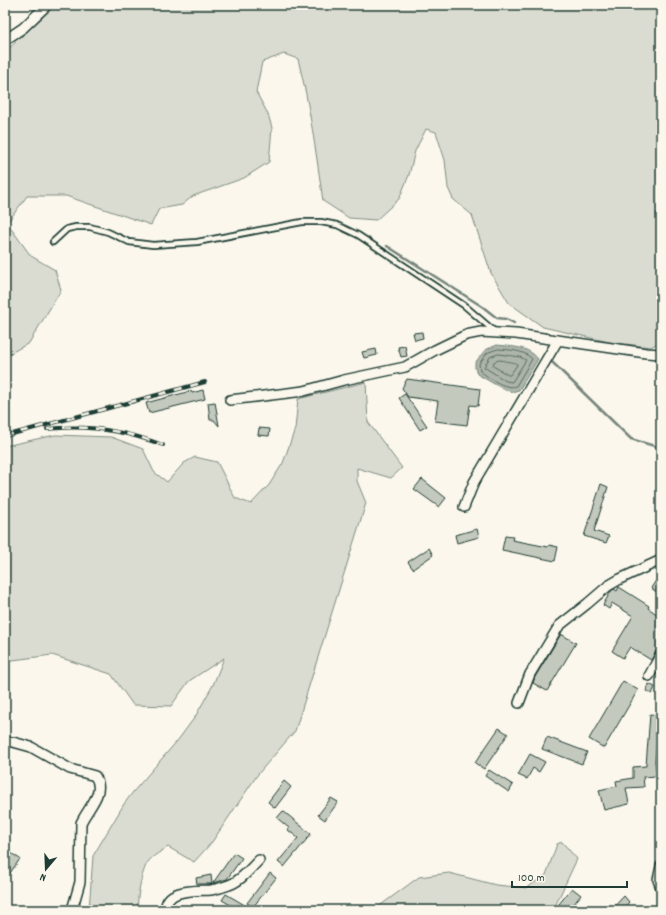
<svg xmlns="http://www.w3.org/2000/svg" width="666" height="915" viewBox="0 0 666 915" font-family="Dekko,sans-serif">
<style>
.green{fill:#dbdcd1;stroke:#7d8c82}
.water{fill:#adb4aa;stroke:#74847b}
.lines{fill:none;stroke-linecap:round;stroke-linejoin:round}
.shore{stroke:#586d63;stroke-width:1}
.stream{stroke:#74847b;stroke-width:2.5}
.building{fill:#c4c9be;stroke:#1f3d34}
.service-casing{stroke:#1f3d34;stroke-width:8}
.minor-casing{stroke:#1f3d34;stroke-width:12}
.service{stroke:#fbf7ec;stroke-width:4.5}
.minor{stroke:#fbf7ec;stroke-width:9}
.rail-casing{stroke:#1f3d34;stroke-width:4}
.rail{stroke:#fbf7ec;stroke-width:2.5;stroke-dasharray:8;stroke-linecap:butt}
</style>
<rect width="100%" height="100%" fill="#fbf7ec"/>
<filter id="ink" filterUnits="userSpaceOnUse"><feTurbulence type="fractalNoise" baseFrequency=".025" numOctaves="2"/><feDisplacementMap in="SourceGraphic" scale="8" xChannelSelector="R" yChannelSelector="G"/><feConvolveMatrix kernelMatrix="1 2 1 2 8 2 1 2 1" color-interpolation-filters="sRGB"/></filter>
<g filter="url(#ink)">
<path class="green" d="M 56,5 L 657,5 L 661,13 L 661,212 L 656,213 L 661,226 L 661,341 L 651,347 L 609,342 L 543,327 L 509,303 L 491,273 L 472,215 L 453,199 L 448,188 L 445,160 L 436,132 L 426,129 L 415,151 L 409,175 L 399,199 L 376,220 L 349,218 L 323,201 C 316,153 310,106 298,59 L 284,54 L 262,62 L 256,92 L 268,114 L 272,128 L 269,162 L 244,178 L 193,196 L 182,205 L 159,209 L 151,225 L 66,196 L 27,196 L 7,223 L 31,256 L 55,270 L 61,290 L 29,343 L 5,356 L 5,52 Z
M 366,382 L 368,422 L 402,468 L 391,478 L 357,468 L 357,481 L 366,503 L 295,731 L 258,774 L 212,842 L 194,862 L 168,847 C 162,851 152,856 148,862 C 142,869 136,901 138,910 L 89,910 L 93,856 L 124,804 L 133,792 L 178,740 L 195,717 L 213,685 L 224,658 L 189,681 L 171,706 L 133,705 L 111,674 L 52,655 L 5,661 L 5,446 L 55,435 L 111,437 L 143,449 L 154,472 L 167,482 L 184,463 L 195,457 L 217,462 L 235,498 L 251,504 L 269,485 L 283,463 L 295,429 L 298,399 Z
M 562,842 L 577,859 L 556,904 L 556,910 L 374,910 L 419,877 L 449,873 L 496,885 L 526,888 L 546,875 L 557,844 Z"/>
<path class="water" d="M 497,345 C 513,347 528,346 538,359 L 519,390 L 512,392 L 503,389 L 477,374 L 475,368 L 475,363 L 485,350 Z"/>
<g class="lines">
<path class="shore" d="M 498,349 C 510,350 524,350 532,359 L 516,386 C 505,390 488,377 480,371 L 479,364 L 487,353 Z
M 499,354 L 520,357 L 526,360 L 512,382 L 506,381 L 484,367 L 490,357 Z
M 500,360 L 516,363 L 517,365 L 510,375 L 508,375 L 493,366 L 494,362 Z"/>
<path class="stream" d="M 387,246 L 483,307 L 497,318 L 506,319 L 514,323
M 552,362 L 631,439 L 661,448"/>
</g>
<path class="building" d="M 422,332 L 423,338 L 415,340 L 413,333 Z
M 405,346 L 407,356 L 401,357 L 398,347 Z
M 376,349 L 377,355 L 364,358 L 362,352 Z
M 407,379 L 480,389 L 478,406 L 470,405 L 467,425 L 435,421 L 438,401 L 408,397 L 402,388 Z
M 203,390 L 205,399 L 149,413 L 146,403 L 191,391 L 192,393 Z
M 405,394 L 427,426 L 420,430 L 399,398 Z
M 215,402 L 219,426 L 214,420 L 210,420 L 208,403 Z
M 259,428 L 270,429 L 269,436 L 258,435 Z
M 422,479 L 446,498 L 439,507 L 414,489 Z
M 601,484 L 608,487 L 594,531 L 609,536 L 606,543 L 584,536 Z
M 477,529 L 479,537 L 457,543 L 455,535 Z
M 505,536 L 513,537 L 512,540 L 548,547 L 549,545 L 558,547 L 555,561 L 502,550 Z
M 429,548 L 433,555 L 413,569 L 408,562 Z
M 661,573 L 661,595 L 651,588 Z
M 619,587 L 649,606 L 648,608 L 661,617 L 661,648 L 656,651 L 651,660 L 630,647 L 623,658 L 612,651 L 633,616 L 612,603 L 609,609 L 603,605 L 611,591 L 614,589 L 617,591 Z
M 561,634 L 576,643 L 547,691 L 533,683 L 535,677 Z
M 623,681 L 638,690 L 604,748 L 589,739 Z
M 649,684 L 655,687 L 652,694 L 646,691 Z
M 650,714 L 659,715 L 655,761 L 657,776 L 643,777 L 644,787 L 626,788 L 629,804 L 604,810 L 599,790 L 617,786 L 616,781 L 633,778 L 633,767 L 646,766 Z
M 499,728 L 508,734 L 484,769 L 475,763 Z
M 547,737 L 587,752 L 582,764 L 542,749 Z
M 530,754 L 545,762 L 539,772 L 533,768 L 527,779 L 518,775 Z
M 489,770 L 513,785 L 509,792 L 485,776 Z
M 284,781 L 291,787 L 275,808 L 268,802 Z
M 331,798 L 338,802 L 325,820 L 318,815 Z
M 283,811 L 311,834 L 284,867 L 278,862 L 298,838 L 288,830 L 289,828 L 277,818 Z
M 5,849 L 20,859 L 5,880 Z
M 234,853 L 242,858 L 227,879 L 213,883 Z
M 270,873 L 276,878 L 253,907 L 247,903 Z
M 211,875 L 212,884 L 197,884 L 196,878 Z
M 572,888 L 581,895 L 569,910 L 566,910 L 559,904 Z
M 226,894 L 243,904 L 239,910 L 222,900 Z
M 624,896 L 629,902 L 622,910 L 611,910 Z"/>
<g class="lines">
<defs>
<path id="service" d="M 53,242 L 67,229 L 76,227 L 90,227 L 108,232 L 129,242 L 153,245 L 197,242 L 302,222 L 321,222 L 337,225 L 358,235 L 465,306 L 494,331"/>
<path id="minor" d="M 5,40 L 23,28 L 47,5
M 230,400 L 304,391 L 344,380 L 405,367 L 435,350 L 466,335 L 481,332 L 516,334 L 646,353 L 661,354
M 464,507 L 474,482 L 558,340
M 649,676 L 661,654
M 519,703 L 530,674 L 559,626 L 587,604 L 608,586 L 620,579 L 661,560
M 5,742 L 13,742 L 31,747 L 70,769 L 95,776 C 106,793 88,807 81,823 L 80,882 L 72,910
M 661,866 L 658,880 L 661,888
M 166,910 C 164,888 197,891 211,890 C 217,889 224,887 229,885 C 241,881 251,868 259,860"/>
</defs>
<use href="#service" class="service-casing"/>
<use href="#minor" class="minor-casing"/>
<use href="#service" class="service"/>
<use href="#minor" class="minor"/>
<defs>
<path id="rail" d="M 47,429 C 87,424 126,431 163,445
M 5,436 L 205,382"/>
</defs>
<use href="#rail" class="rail-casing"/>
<use href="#rail" class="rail"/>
</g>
</g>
<rect width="666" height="915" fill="none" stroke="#fbf7ec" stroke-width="20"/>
<rect x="10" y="10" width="646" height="895" fill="none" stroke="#1f3d34" stroke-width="1.5" filter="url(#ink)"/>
<g transform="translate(46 869) rotate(199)" stroke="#fbf7ec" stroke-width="3" paint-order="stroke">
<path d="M0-3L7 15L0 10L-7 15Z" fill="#1f3d34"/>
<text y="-6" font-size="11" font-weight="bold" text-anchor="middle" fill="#1f3d34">N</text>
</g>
<path d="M512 881v6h115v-6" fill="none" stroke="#1f3d34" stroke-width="2"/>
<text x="518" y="881" font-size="12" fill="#1f3d34" stroke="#fbf7ec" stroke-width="3" paint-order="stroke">100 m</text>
</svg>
